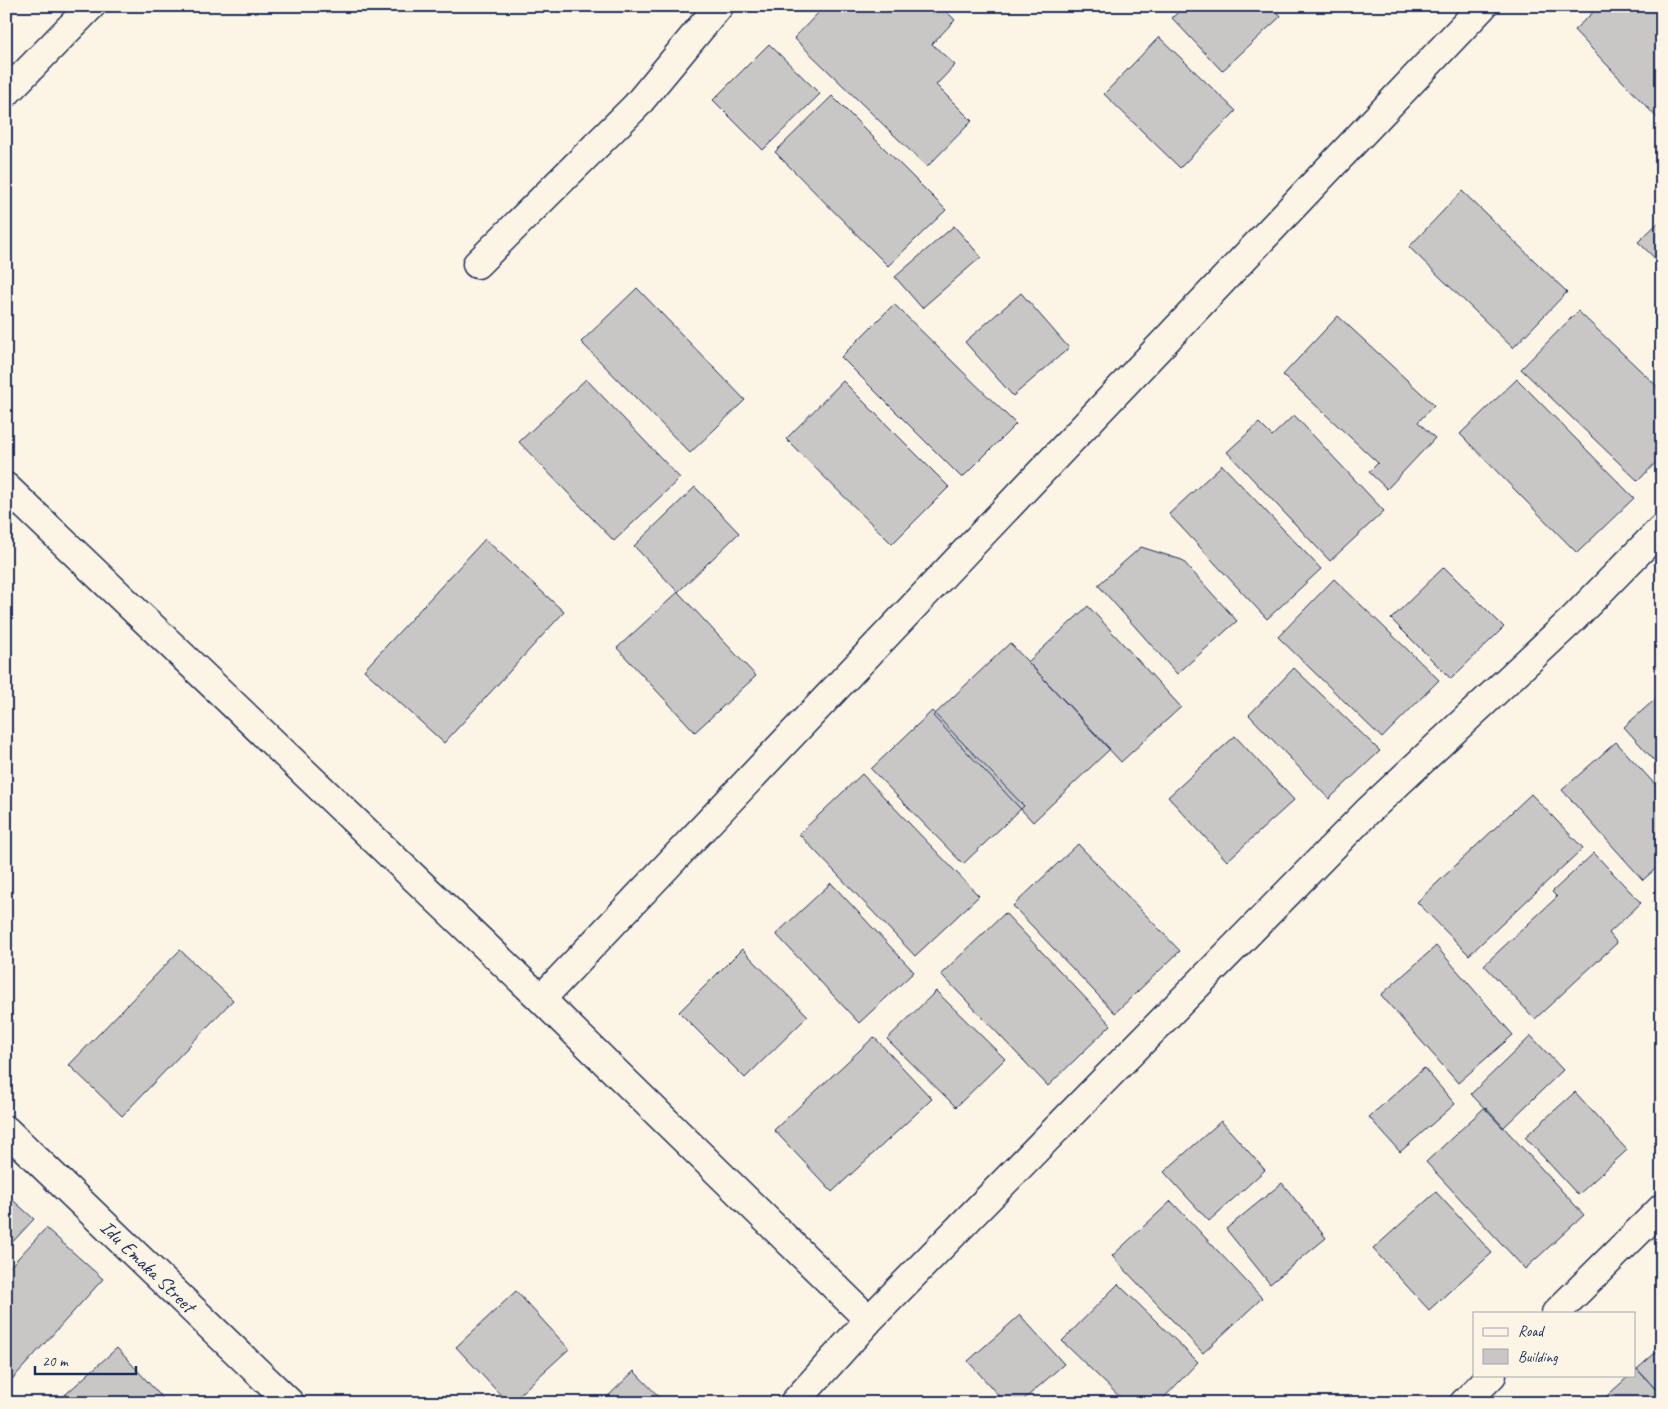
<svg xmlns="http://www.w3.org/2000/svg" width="1668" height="1409" viewBox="0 0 1668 1409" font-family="Caveat,sans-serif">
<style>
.building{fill:#c8c7c6;stroke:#1b2f5e}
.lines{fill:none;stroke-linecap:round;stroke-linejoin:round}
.minor-casing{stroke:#1b2f5e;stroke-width:31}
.minor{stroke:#fcf5e5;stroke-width:28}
.labels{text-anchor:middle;stroke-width:4.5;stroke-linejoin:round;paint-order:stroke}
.street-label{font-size:20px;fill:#1b2f5e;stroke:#fcf5e5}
</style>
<rect width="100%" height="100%" fill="#fcf5e5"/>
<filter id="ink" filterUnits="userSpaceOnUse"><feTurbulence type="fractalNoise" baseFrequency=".02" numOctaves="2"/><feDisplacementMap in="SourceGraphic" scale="10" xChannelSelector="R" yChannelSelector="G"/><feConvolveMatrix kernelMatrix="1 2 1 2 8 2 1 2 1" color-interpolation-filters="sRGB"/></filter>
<g filter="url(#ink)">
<path class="building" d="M 825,6 L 941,6 L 955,20 L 932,44 L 955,65 L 936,85 L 972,121 L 927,167 L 794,38 Z
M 1184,6 L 1272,6 L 1281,16 L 1222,71 L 1172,18 Z
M 1600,6 L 1659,6 L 1662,9 L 1662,123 L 1574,30 Z
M 1159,37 L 1236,111 L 1180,168 L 1104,94 Z
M 769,44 L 820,94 L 763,150 L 713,100 Z
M 832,96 L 946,210 L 888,266 L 775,152 Z
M 1462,191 L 1567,292 L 1513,348 L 1409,247 Z
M 1662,219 L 1662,265 L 1638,242 Z
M 954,226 L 981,257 L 922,308 L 895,277 Z
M 637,288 L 745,400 L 690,453 L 581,342 Z
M 1021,293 L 1069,348 L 1013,396 L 965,342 Z
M 894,304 L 1016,424 L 962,478 L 841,357 Z
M 1578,311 L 1662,391 L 1662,456 L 1638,481 L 1521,369 Z
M 1338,316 L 1434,405 L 1418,422 L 1435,438 L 1387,489 L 1369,472 L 1378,463 L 1283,375 Z
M 586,379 L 680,478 L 614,541 L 519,442 Z
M 1517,379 L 1634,498 L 1577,553 L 1460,434 Z
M 843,381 L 949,487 L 892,544 L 786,439 Z
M 1294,415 L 1384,511 L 1330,561 L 1227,452 L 1259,423 L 1272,436 Z
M 1222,465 L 1321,569 L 1267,619 L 1169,514 Z
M 695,487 L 739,533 L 678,592 L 634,546 Z
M 485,539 L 564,612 L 444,743 L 364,670 Z
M 1141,547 L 1182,560 L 1237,621 L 1177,674 L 1098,585 Z
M 1444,567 L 1504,627 L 1451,679 L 1391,619 Z
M 1334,579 L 1439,680 L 1382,738 L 1278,637 Z
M 678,592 L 756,676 L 695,732 L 617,648 Z
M 1088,606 L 1181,707 L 1121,762 L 1028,662 Z
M 1010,643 L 1110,749 L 1033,822 L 933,716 Z
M 1294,668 L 1380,751 L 1329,799 L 1249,715 Z
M 1662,693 L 1662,769 L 1624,727 Z
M 932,711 L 1024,806 L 963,864 L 871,769 Z
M 1235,736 L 1294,800 L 1227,861 L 1168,797 Z
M 1616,742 L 1662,792 L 1662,863 L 1643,880 L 1562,790 Z
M 862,774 L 979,896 L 915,956 L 799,834 Z
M 1531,794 L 1583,848 L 1469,955 L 1417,902 Z
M 1078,844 L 1180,951 L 1115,1013 L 1013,906 Z
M 1594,853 L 1641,903 L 1609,933 L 1617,943 L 1535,1019 L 1484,965 L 1557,897 L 1552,892 Z
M 831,883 L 914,972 L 859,1023 L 776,934 Z
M 1005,913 L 1111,1025 L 1048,1086 L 941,974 Z
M 1436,946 L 1513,1035 L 1458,1083 L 1381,995 Z
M 742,949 L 808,1016 L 745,1078 L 679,1012 Z
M 180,950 L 233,1000 L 122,1116 L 69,1065 Z
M 936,991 L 1005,1059 L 956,1107 L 887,1039 Z
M 1531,1036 L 1563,1070 L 1503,1128 L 1471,1094 Z
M 874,1037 L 932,1099 L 832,1192 L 774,1130 Z
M 1424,1068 L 1455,1104 L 1400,1152 L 1369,1117 Z
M 1575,1092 L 1627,1150 L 1578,1195 L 1525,1137 Z
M 1485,1107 L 1584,1215 L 1525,1269 L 1426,1162 Z
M 1221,1121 L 1265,1170 L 1209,1221 L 1164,1172 Z
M 1282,1183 L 1326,1238 L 1270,1284 L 1226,1229 Z
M 1436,1192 L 1492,1253 L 1429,1310 L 1373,1249 Z
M 6,1194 L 34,1219 L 6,1249 Z
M 1171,1201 L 1262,1298 L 1203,1353 L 1112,1256 Z
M 46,1228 L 103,1279 L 6,1386 L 6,1271 Z
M 1118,1284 L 1198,1362 L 1159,1403 L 1126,1403 L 1062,1341 Z
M 516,1291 L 569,1349 L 510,1403 L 508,1403 L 456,1347 Z
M 1020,1315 L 1064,1364 L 1020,1403 L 1005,1403 L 968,1361 Z
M 1662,1347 L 1662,1396 L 1637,1369 Z
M 117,1348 L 167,1403 L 56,1403 Z
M 1637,1369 L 1662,1396 L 1662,1403 L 1599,1403 L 1630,1375 L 1634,1375 L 1634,1371 Z
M 634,1371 L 665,1403 L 601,1403 Z"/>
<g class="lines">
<defs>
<path id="minor" d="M 6,93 L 91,6
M 477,264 L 636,106 L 719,6
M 6,487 L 541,999 L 869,1320
M 541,999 L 1483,6
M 6,1130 L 290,1403
M 1556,1313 L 1662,1208
M 794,1403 L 869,1320 L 1367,812 L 1572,620 L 1662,528
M 1464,1403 L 1492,1375"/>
</defs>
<use href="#minor" class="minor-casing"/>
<use href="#minor" class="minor"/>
</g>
</g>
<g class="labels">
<g class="street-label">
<text transform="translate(148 1266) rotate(44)" y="7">Idu Emaka Street</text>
</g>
</g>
<rect width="1668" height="1409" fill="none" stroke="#fcf5e5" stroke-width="25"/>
<rect x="12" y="12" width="1643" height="1384" fill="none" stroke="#1b2f5e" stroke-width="2" filter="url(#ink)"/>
<rect x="1473" y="1312" width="162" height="65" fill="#fcf5e5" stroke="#a2a6af"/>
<rect x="1483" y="1328" width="25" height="8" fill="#fcf5e5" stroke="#a2a6af"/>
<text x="1518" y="1336" font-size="15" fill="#1b2f5e">Road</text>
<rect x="1483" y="1349" width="25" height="15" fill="#c8c7c6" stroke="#a2a6af"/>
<text x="1518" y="1362" font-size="15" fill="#1b2f5e">Building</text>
<path d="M35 1366v8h101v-8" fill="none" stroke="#1b2f5e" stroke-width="2.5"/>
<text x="42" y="1366" font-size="15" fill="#1b2f5e" stroke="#fcf5e5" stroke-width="4" paint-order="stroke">20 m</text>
</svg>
